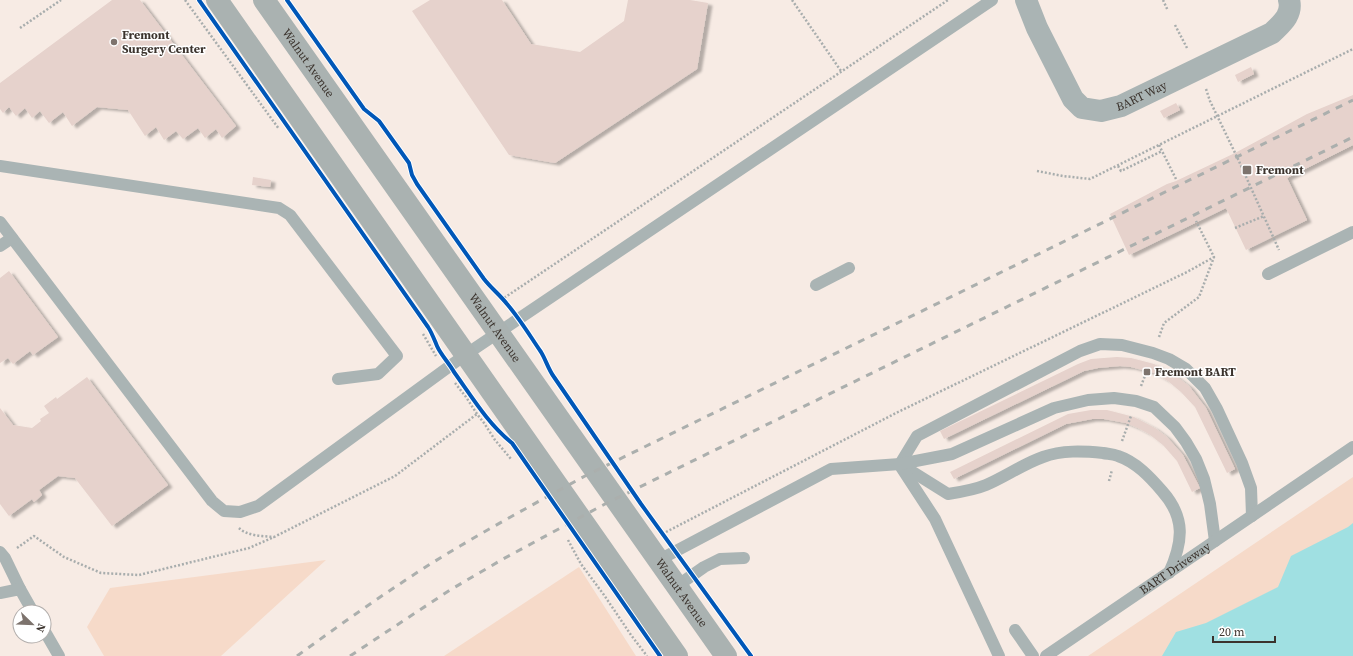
<svg xmlns="http://www.w3.org/2000/svg" width="1353" height="656" viewBox="0 0 1353 656" font-family="'Source Serif 4',serif">
<style>
.green{fill:#f6dac9}
.water{fill:#a0e0e2}
.building{fill:#e6d2cc;filter:url(#shadow)}
.lines{fill:none;stroke-linecap:round;stroke-linejoin:round}
.path{stroke:#a8adad;stroke-width:2.5;stroke-dasharray:2 2;stroke-linecap:butt}
.lane{stroke:#aab4b4;stroke-width:12}
.street{stroke:#aab4b4;stroke-width:22}
.secondary{stroke:#aab2b1;stroke-width:22}
.rail{stroke:#abafad;stroke-width:3;stroke-dasharray:7 7;stroke-linecap:butt}
.cycleway-casing{stroke:#fff;stroke-width:6}
.cycleway{stroke:#0057b8;stroke-width:4}
.poi-dot{fill:#7d736d;stroke:#fff;stroke-width:1.5}
.labels{text-anchor:middle;stroke-width:3;stroke-linejoin:round;paint-order:stroke}
.poi-label{font-size:12px;font-weight:bold;fill:#3b332d;stroke:#fff;text-anchor:start}
.street-label{font-size:12px;fill:#3b332d;stroke:#fff}
</style>
<defs>
<filter id="shadow"><feDropShadow dx="4.5" dy="2.5" stdDeviation="1" flood-color="#0004"/></filter>
</defs>
<rect width="100%" height="100%" fill="#f7ebe4"/>
<path class="green" d="M 1353,477 L 1353,656 L 1088,656 Z
M 326,560 L 221,656 L 104,656 L 87,627 L 110,588 Z
M 579,567 L 636,656 L 444,656 Z"/>
<path class="water" d="M 1353,523 L 1353,656 L 1162,656 L 1176,632 L 1206,623 L 1278,587 L 1291,556 L 1348,527 Z"/>
<path class="building" d="M 112,0 L 140,0 L 236,126 L 222,138 L 216,129 L 205,138 L 198,128 L 183,139 L 176,131 L 164,140 L 156,127 L 145,136 L 128,110 L 97,107 L 72,126 L 63,112 L 49,123 L 40,111 L 32,118 L 25,108 L 16,116 L 9,107 L 3,113 L 0,109 L 0,83 Z
M 430,0 L 502,0 L 531,44 L 580,52 L 624,21 L 628,0 L 690,0 L 708,3 L 697,69 L 555,163 L 509,155 L 412,11 Z
M 1251,67 L 1254,74 L 1238,82 L 1235,75 Z
M 1353,95 L 1353,145 L 1287,178 L 1307,220 L 1246,250 L 1226,208 L 1129,255 L 1110,214 L 1167,184 L 1176,181 L 1235,153 L 1307,114 Z
M 1176,103 L 1180,110 L 1164,118 L 1160,111 Z
M 253,177 L 271,180 L 270,187 L 252,185 Z
M 9,271 L 58,337 L 33,355 L 30,351 L 13,364 L 8,358 L 0,363 L 0,278 Z
M 1117,357 L 1131,358 L 1154,364 L 1172,373 L 1189,386 L 1206,408 L 1235,469 L 1227,473 L 1195,407 L 1181,392 L 1168,381 L 1154,373 L 1131,367 L 1120,366 L 1098,368 L 1084,371 L 944,439 L 940,431 L 1078,364 L 1091,359 Z
M 87,377 L 168,485 L 112,526 L 75,478 L 58,476 L 39,490 L 42,495 L 34,502 L 32,499 L 9,516 L 0,504 L 0,408 L 13,425 L 32,428 L 41,421 L 40,419 L 49,413 L 44,406 L 56,397 L 57,399 Z
M 1091,410 L 1107,410 L 1134,417 L 1155,428 L 1167,437 L 1183,455 L 1200,488 L 1192,492 L 1177,461 L 1163,445 L 1149,434 L 1138,428 L 1126,423 L 1104,419 L 1092,419 L 1066,424 L 954,479 L 950,472 L 1068,414 Z"/>
<g class="lines">
<path class="path" d="M 185,0 L 279,129
M 792,0 L 841,71
M 1163,0 L 1168,11
M 1175,25 L 1187,48
M 20,28 L 61,0
M 1206,89 L 1210,101 L 1238,159 L 1279,250
M 1159,145 L 1176,179
M 1118,166 L 1121,171 L 1162,151
M 1037,171 L 1063,176 L 1090,179 L 1353,49
M 1235,228 L 1264,216
M 501,300 L 948,0
M 423,334 L 436,356
M 1159,337 L 1164,323 L 1199,297 L 1214,257 L 1196,221
M 455,383 L 466,397 L 477,414 L 484,423 L 495,440 L 511,459
M 1141,386 L 1148,368
M 1122,441 L 1131,416
M 1109,481 L 1112,470
M 239,528 C 247,536 262,536 274,537
M 666,532 L 898,412 L 1187,272 L 1214,257
M 568,540 L 581,564 L 604,595 L 631,635 L 647,656
M 17,548 L 34,536 L 64,557 L 101,573 L 139,575 L 249,548 L 274,537 L 395,476 L 477,414"/>
<g class="lane">
<path d="M 0,166 L 279,208 L 290,215 L 397,356 L 378,374 L 338,379"/>
<path d="M 0,222 L 212,501 L 224,511 L 240,512 L 258,506 L 465,355 L 992,0"/>
<path d="M 0,246 L 12,238"/>
<path d="M 1268,274 L 1353,232"/>
<path d="M 816,285 L 849,268"/>
<path d="M 900,464 L 917,436 L 1080,351 L 1100,344 L 1122,345 L 1153,353 L 1169,359 L 1186,369 L 1205,388 L 1217,409 L 1242,463 L 1251,488 L 1252,516"/>
<path d="M 900,464 L 948,494 C 961,492 974,490 986,485 C 1005,477 1023,464 1043,457 C 1062,450 1083,451 1103,453 C 1108,454 1113,454 1118,456 C 1136,462 1150,477 1162,491 C 1186,518 1183,542 1169,573"/>
<path d="M 901,467 L 935,519 L 999,656"/>
<path d="M 0,552 L 5,558 L 20,589"/>
<path d="M 659,560 L 831,469 L 900,464 L 952,454 L 1054,408 L 1088,400 L 1114,398 L 1136,401 L 1154,407 L 1175,427 L 1186,442 L 1196,459 L 1204,479 L 1210,504 L 1215,541"/>
<path d="M 677,586 L 704,567 L 720,559 L 744,558"/>
<path d="M 0,593 L 20,589 L 33,612"/>
<path d="M 44,630 L 59,656"/>
<path d="M 1015,630 L 1033,656"/>
<path id="s1" d="M 1046,656 L 1353,447"/>
</g>
<path class="street" id="s2" d="M 1026,0 L 1037,28 L 1073,99 L 1082,108 L 1101,111 L 1121,106 L 1272,33 C 1281,24 1293,15 1289,0"/>
<g class="secondary">
<path d="M 217,0 L 677,656"/>
<path id="s3" d="M 264,0 L 726,656"/>
</g>
<path class="rail" d="M 297,656 C 341,624 386,592 432,563 C 482,532 534,504 585,476 L 1353,100
M 350,656 L 450,590 L 503,559 L 605,504 L 1353,137"/>
<defs>
<path id="cycleway" d="M 199,0 L 428,327 C 432,333 434,339 437,346 C 441,355 449,363 454,372 C 472,397 488,424 512,443 L 660,656
M 287,0 L 364,109 L 379,121 L 409,163 L 412,175 L 417,184 L 484,279 C 491,288 500,295 507,304 C 520,319 530,336 541,352 C 546,360 548,369 554,377 L 641,504 L 751,656"/>
</defs>
<use href="#cycleway" class="cycleway-casing"/>
<use href="#cycleway" class="cycleway"/>
</g>
<g class="poi-dot">
<circle cx="114" cy="42" r="4"/>
<rect x="1242" y="165" width="10" height="10" rx="2"/>
<rect x="1143" y="368" width="8" height="8" rx="2"/>
</g>
<g class="labels">
<g class="poi-label">
<text x="122" y="39">Fremont<tspan x="122" dy="14">Surgery Center</tspan></text>
<text x="1256" y="174">Fremont</text>
<text x="1155" y="376">Fremont BART</text>
</g>
<g class="street-label">
<text dy="4" stroke="none"><textPath href="#s3" startOffset="77">Walnut Avenue</textPath></text>
<text dy="4" stroke="none"><textPath href="#s2" startOffset="185">BART Way</textPath></text>
<text dy="4" stroke="none"><textPath href="#s3" startOffset="401">Walnut Avenue</textPath></text>
<text dy="4" stroke="none"><textPath href="#s1" startOffset="156">BART Driveway</textPath></text>
<text dy="4" stroke="none"><textPath href="#s3" startOffset="725">Walnut Avenue</textPath></text>
</g>
</g>
<g transform="translate(32 624) rotate(113)"><circle r="19" fill="#ffffff" stroke="#b1adab"/>
<path d="M0-3L7 15L0 10L-7 15Z" fill="#7d736d"/>
<text y="-6" font-size="11" font-weight="bold" text-anchor="middle" fill="#3b332d">N</text>
</g>
<path d="M1213 636v6h62v-6" fill="none" stroke="#3b332d" stroke-width="2"/>
<text x="1219" y="636" font-size="12" fill="#3b332d" stroke="#ffffff" stroke-width="3" paint-order="stroke">20 m</text>
</svg>
